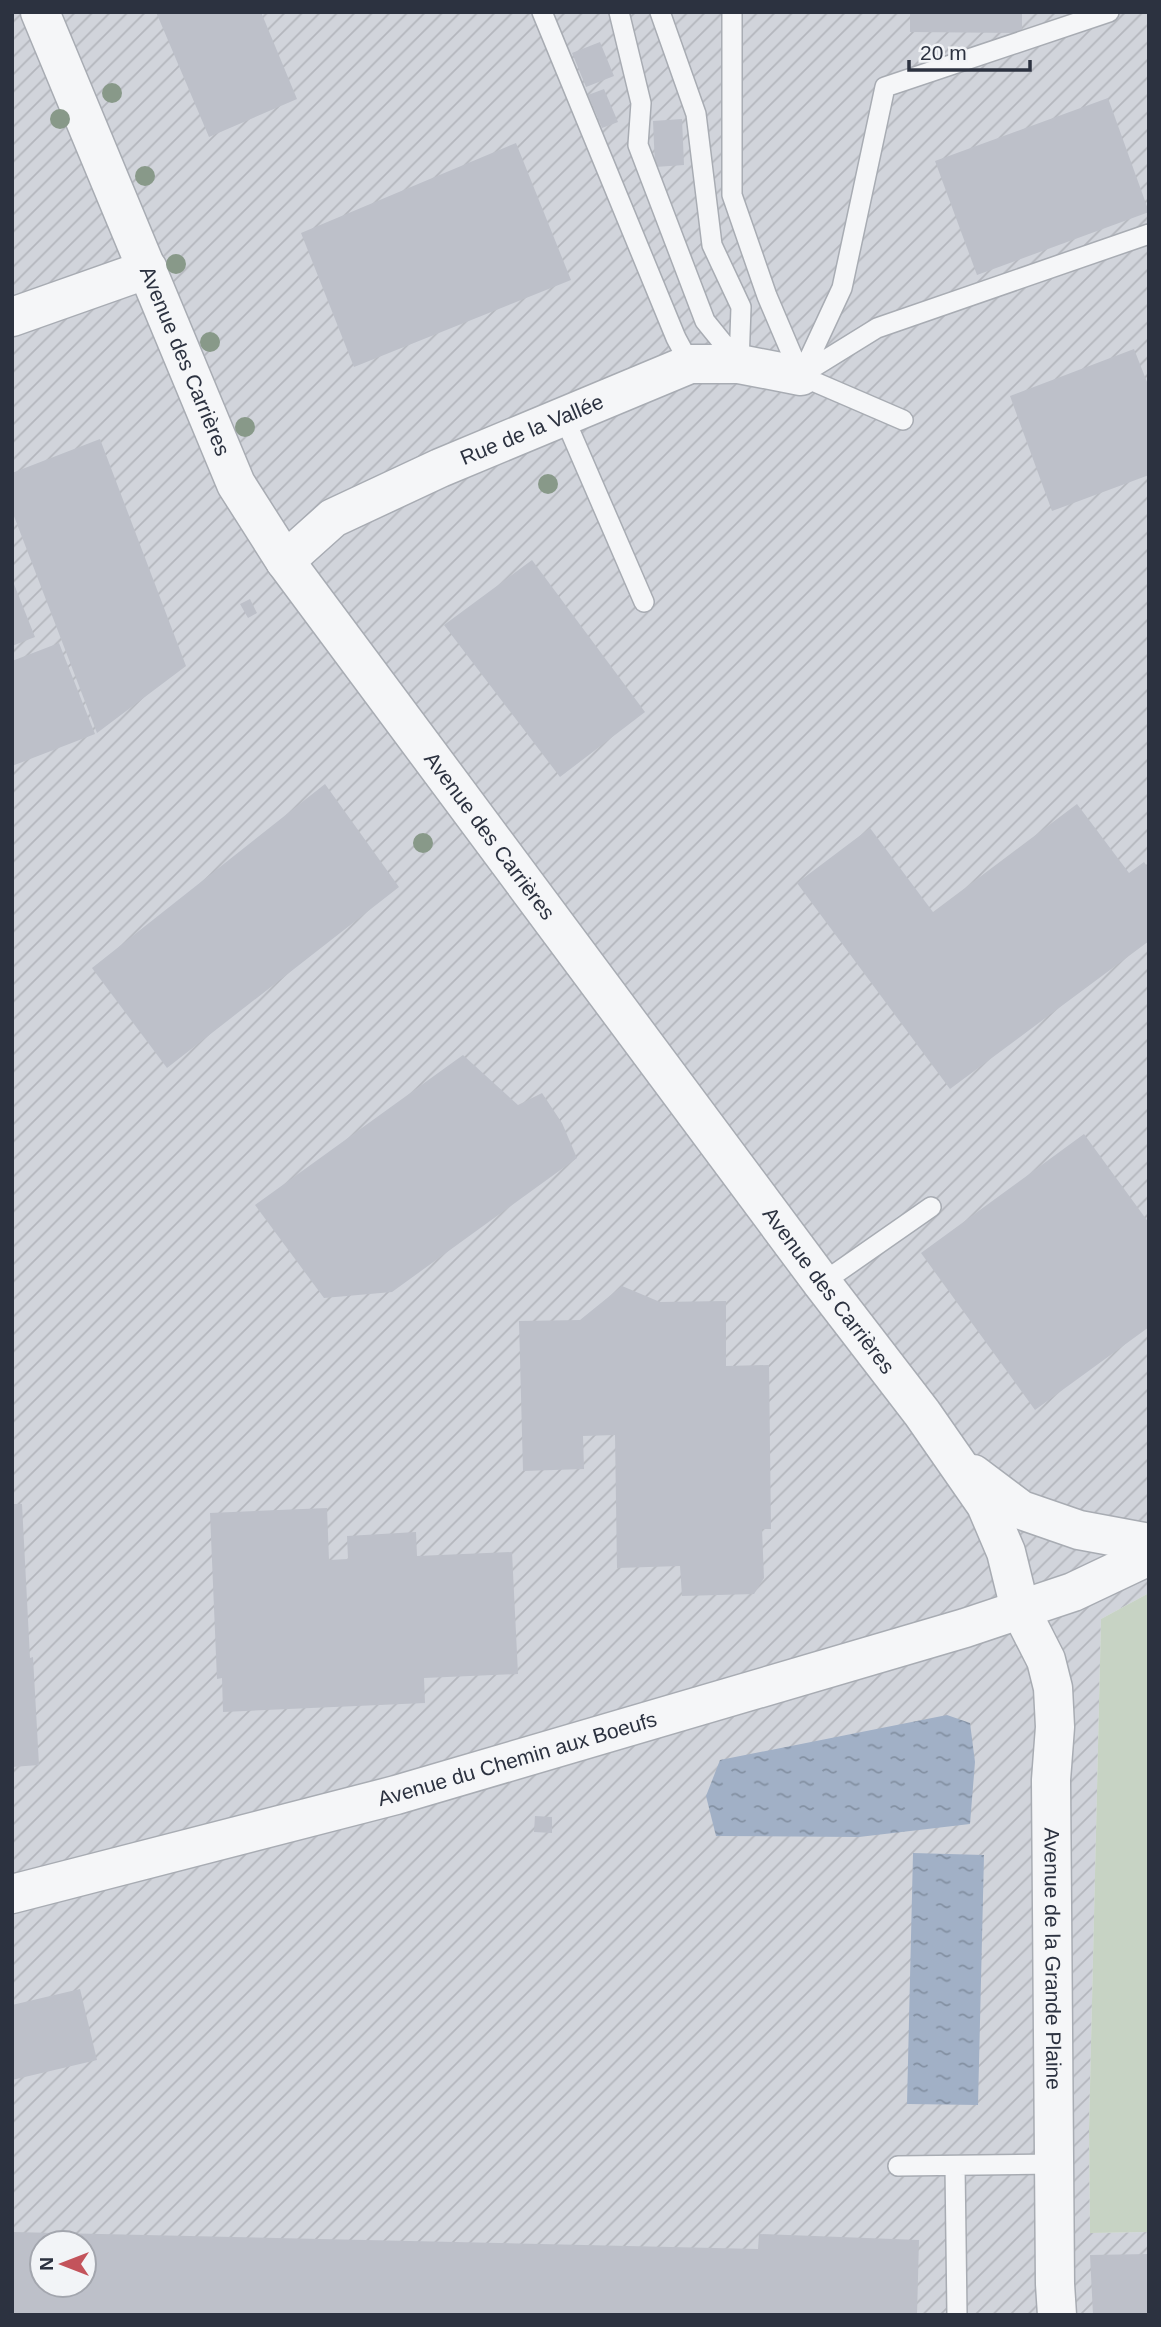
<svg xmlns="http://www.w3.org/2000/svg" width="1161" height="2327" viewBox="0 0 1161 2327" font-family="Helvetica,sans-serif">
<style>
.industrial{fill:url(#industrial-furrows);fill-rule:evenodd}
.grass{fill:#c7d3c4}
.water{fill:url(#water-ripples)}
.building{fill:#bdc0c9;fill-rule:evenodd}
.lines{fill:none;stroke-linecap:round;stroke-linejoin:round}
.lane-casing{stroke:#a8acb3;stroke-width:22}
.street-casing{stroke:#a8acb3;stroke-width:41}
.lane{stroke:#f5f6f8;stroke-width:19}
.street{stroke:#f5f6f8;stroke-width:38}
.tree{fill:#889989}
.labels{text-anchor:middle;stroke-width:5;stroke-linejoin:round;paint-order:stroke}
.street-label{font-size:21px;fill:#2c3240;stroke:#f2f4f7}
</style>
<defs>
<pattern id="industrial-furrows" width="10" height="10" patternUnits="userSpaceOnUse" patternTransform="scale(1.75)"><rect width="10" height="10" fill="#d1d4db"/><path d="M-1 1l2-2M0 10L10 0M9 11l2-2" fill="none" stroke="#b4b6bd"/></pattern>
<pattern id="water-ripples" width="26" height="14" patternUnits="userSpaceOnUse" patternTransform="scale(1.75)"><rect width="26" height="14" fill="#a1b0c6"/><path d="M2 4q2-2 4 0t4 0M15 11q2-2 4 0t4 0" fill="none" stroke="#8390a2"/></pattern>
</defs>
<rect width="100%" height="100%" fill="#e2e5e9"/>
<path class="industrial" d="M 12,12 L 1149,12 L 1149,1593 L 1101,1619 L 1089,2129 L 1090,2233 L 1149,2232 L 1149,2315 L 12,2315 ZM 42,2243 L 84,2243 L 84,2285 L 42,2285 Z"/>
<path class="grass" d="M 1149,1593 L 1149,2232 L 1090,2233 L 1089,2129 L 1101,1619 Z"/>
<path class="water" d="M 947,1715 L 970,1723 L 975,1762 L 970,1824 L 859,1837 L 716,1836 L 706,1796 L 720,1760 Z
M 913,1853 L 984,1855 L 978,2105 L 907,2104 Z"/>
<path class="building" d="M 156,12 L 261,12 L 297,99 L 209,137 Z
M 910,12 L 1022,12 L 1022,33 L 910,32 Z
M 600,42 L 614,76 L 586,87 L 572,53 Z
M 604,89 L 618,122 L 602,128 L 588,95 Z
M 1108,98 L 1149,212 L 977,275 L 935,161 Z
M 682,119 L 684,165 L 655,167 L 653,121 Z
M 516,143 L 571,280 L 354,367 L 301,233 Z
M 1134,349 L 1149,387 L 1149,475 L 1052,511 L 1010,396 Z
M 100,439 L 186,666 L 97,733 L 12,511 L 12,473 Z
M 532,560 L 645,712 L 560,777 L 444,625 Z
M 12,579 L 35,637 L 12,646 Z
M 250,599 L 257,613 L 248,618 L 240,604 Z
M 59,643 L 95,734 L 12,766 L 12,661 Z
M 325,784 L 399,887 L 167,1068 L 92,968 Z
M 1077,804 L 1129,873 L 1144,862 L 1149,869 L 1149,941 L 950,1089 L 797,883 L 870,828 L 933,912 Z
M 463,1055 L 518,1105 L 542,1093 L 562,1123 L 577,1158 L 392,1292 L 324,1298 L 255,1205 Z
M 1084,1134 L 1149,1223 L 1149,1327 L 1035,1410 L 921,1253 Z
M 622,1286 L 660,1302 L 726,1301 L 726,1366 L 769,1365 L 771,1529 L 762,1529 L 764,1578 L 754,1594 L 682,1596 L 680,1566 L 617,1568 L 615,1435 L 583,1436 L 584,1469 L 523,1471 L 519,1321 L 580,1320 Z
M 12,1504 L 22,1504 L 30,1658 L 33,1657 L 39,1765 L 12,1767 Z
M 327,1508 L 329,1560 L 348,1559 L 347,1536 L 416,1532 L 417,1556 L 512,1552 L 518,1674 L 424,1678 L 425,1703 L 223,1712 L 222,1678 L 217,1679 L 210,1513 Z
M 535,1816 L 552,1817 L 552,1833 L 534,1832 Z
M 80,1989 L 97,2060 L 12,2080 L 12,2005 Z
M 12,2232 L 758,2249 L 759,2234 L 919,2240 L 917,2315 L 12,2315 ZM 42,2243 L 84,2243 L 84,2285 L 42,2285 Z
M 1149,2254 L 1149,2315 L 1093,2315 L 1090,2255 Z"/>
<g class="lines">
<defs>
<path id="lane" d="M 542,12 L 676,338 L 690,364
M 619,12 L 641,103 L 638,145 L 705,321 L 739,363
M 660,12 L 696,114 L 712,245 L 741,307 L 739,364
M 732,12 L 732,195 L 767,296 L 801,376 L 903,420
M 801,375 L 877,328 L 1149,234
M 801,376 L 842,288 L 885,87 L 1109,12
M 564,417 L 644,602
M 822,1283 L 931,1207
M 898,2166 L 1054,2164
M 955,2166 L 957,2315"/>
<g id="street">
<path id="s1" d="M 40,12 L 236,484 L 285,561 L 822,1283 L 922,1413 L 986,1505 L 1006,1552 L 1020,1609 L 1046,1660 L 1053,1688 L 1055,1727 L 1051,1780 L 1055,2284 L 1057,2315"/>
<path d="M 12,317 L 148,269"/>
<path id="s2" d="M 285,561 L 333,518 L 440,468 L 690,364 L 739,364 L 801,376"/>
<path d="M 973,1474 L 1021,1510 L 1079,1530 L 1149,1543"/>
<path id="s3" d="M 12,1894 L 396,1795 L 965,1628 L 1073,1592 L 1149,1556"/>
</g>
</defs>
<use href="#lane" class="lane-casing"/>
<use href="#street" class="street-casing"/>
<use href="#lane" class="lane"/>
<use href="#street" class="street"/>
</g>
<g class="tree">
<circle cx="112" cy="93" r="10"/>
<circle cx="60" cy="119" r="10"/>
<circle cx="145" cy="176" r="10"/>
<circle cx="176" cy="264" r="10"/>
<circle cx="210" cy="342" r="10"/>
<circle cx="245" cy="427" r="10"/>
<circle cx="548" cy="484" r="10"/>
<circle cx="423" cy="843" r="10"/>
</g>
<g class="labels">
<g class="street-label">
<text dy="7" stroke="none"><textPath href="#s1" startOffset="378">Avenue des Carrières</textPath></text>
<text dy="7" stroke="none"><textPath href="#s2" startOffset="282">Rue de la Vallée</textPath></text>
<text dy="7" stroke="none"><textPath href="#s1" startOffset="945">Avenue des Carrières</textPath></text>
<text dy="7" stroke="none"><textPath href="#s1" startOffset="1512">Avenue des Carrières</textPath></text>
<text dy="7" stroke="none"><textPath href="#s3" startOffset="523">Avenue du Chemin aux Boeufs</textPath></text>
<text dy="7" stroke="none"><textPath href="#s1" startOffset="2245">Avenue de la Grande Plaine</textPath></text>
</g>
</g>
<rect width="1161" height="2327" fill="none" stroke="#2c3240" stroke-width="28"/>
<g transform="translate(63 2264) rotate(270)"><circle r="33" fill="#f2f4f7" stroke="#a3a6ae" stroke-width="2"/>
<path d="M0-5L12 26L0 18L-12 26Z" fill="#c3535b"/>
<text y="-10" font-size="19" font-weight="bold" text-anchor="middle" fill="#2c3240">N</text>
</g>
<path d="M909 60v10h121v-10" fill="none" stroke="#2c3240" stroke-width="3.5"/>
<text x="920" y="60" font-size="21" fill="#2c3240" stroke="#f2f4f7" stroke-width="5" paint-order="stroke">20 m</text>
</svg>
